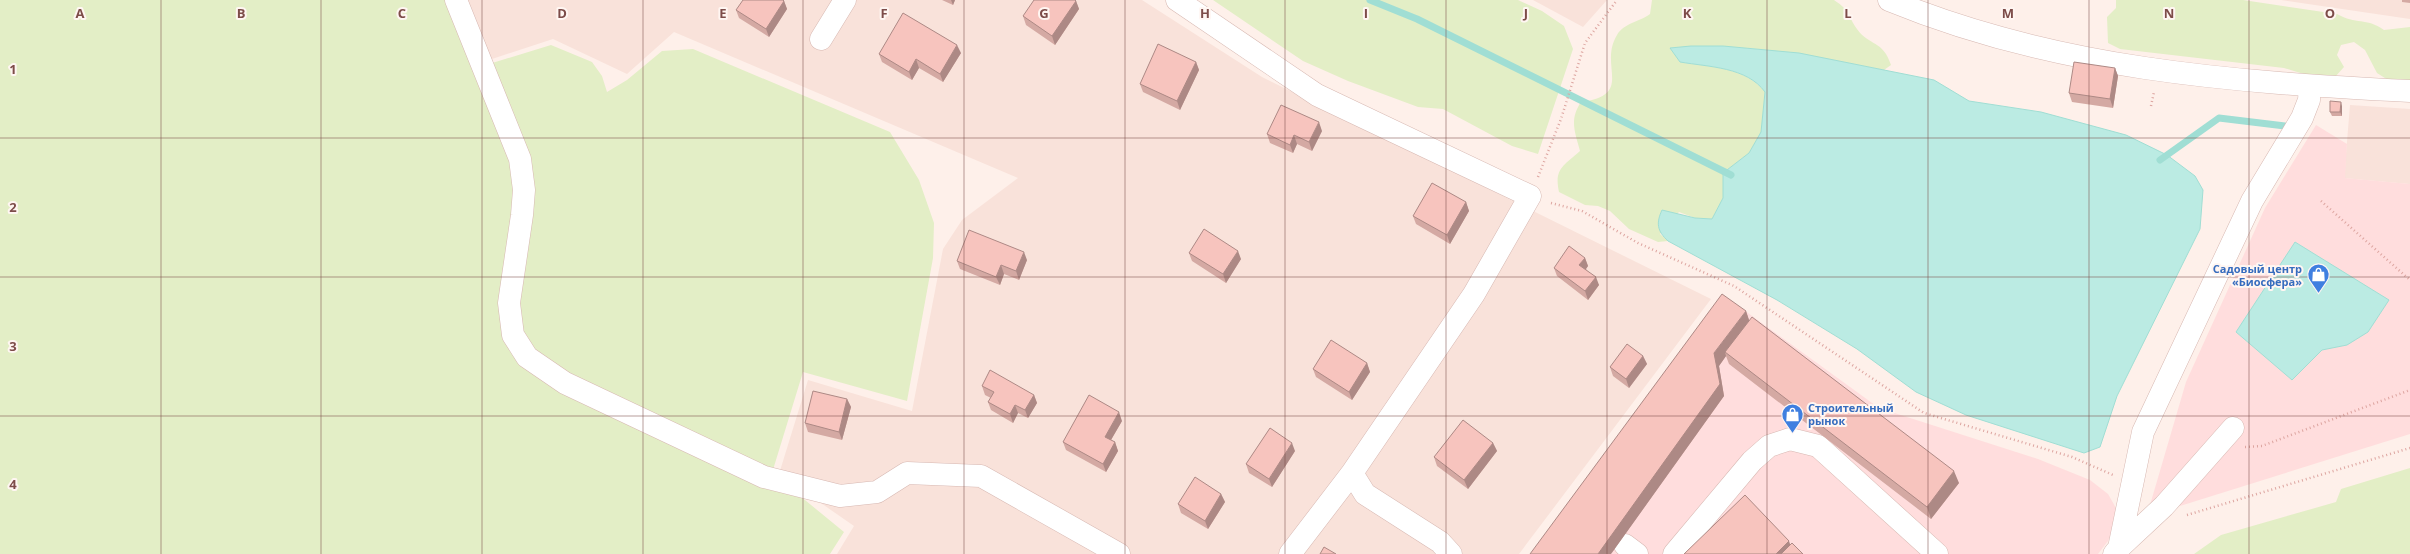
<svg xmlns="http://www.w3.org/2000/svg" width="2410" height="554" viewBox="0 0 2410 554" font-family="'Open Sans',sans-serif">
<style>
.residential{fill:#f9e2da}
.commercial{fill:#fdd}
.green{fill:#e3eec6}
.water{fill:#bbebe3;stroke:#a0ded4}
.lines{fill:none;stroke-linecap:round;stroke-linejoin:round}
.stream{stroke:#a0ded4;stroke-width:7}
.minor-casing{stroke:#d7b8b2;stroke-width:23}
.path{stroke:#dda5a0;stroke-width:2.5;stroke-dasharray:1 3;stroke-linecap:butt}
.minor{stroke:#fff;stroke-width:22}
.wall{fill:#d4a9a3}
.shaded-wall{fill:#ad8985}
.building{fill:#f7c4be;stroke:#ad8985}
.grid{fill:none;stroke:#7d4c49;stroke-width:1;stroke-opacity:0.55}
.labels{text-anchor:middle;stroke-width:4;stroke-linejoin:round;paint-order:stroke}
.shop-label{font-size:11px;font-weight:bold;fill:#366cbe;stroke:#fff6f2;text-anchor:end}
.grid-label{font-size:13px;text-anchor:middle;font-weight:bold;fill:#7d4c49;stroke:#fff6f2;stroke-width:4;stroke-linejoin:round;paint-order:stroke}
</style>
<rect width="100%" height="100%" fill="#fef0ea"/>
<path class="residential" d="M 465,0 L 1142,0 L 1262,77 L 1711,299 L 1519,554 L 837,554 L 854,526 L 779,474 L 808,380 L 912,411 L 943,249 L 962,220 L 1018,178 L 674,32 L 627,74 L 553,39 L 489,60 Z
M 1533,0 L 1607,0 L 1583,27 Z
M 2281,0 L 2410,0 L 2410,19 Z
M 2350,105 L 2410,109 L 2410,184 L 2344,178 Z"/>
<path class="commercial" d="M 2316,125 L 2347,144 L 2345,178 L 2410,184 L 2410,434 L 2180,506 L 2150,505 L 2186,382 L 2265,208 Z
M 1726,297 L 1879,408 L 2038,459 L 2090,480 L 2108,494 L 2116,508 L 2118,524 L 2108,541 L 2098,554 L 1538,554 Z"/>
<path class="green" d="M 0,0 L 447,0 L 476,68 L 551,45 L 592,62 L 602,76 L 607,92 L 627,80 L 662,51 L 693,49 L 890,132 L 919,180 L 934,223 L 933,258 L 907,401 L 803,372 L 772,473 L 844,532 L 830,554 L 0,554 Z
M 1213,0 L 1518,0 L 1542,11 L 1564,26 L 1573,49 L 1538,154 L 1512,146 L 1443,109 L 1418,107 L 1348,81 L 1303,61 Z
M 1652,0 L 1834,0 C 1852,12 1847,15 1857,29 C 1869,46 1883,40 1891,65 L 1884,70 C 1814,56 1743,42 1671,48 L 1680,62 C 1709,67 1746,67 1765,92 L 1761,132 L 1749,153 L 1723,173 L 1723,198 L 1712,219 L 1695,218 L 1679,212 L 1660,234 L 1668,241 L 1658,242 L 1629,229 L 1610,211 L 1598,206 L 1585,205 L 1559,192 C 1554,169 1563,166 1580,151 C 1575,132 1569,120 1581,102 C 1635,95 1598,66 1617,35 C 1624,23 1639,22 1650,14 Z
M 2116,0 L 2243,0 L 2337,14 C 2356,25 2366,17 2384,30 L 2410,27 L 2410,84 L 2388,80 L 2377,73 L 2365,50 L 2354,42 L 2341,45 L 2337,55 L 2344,67 L 2335,77 L 2310,76 L 2284,68 L 2120,49 L 2108,43 L 2107,17 L 2116,8 Z
M 2410,468 L 2410,554 L 2194,554 L 2221,535 L 2336,502 L 2341,489 Z"/>
<path class="water" d="M 1691,46 L 1723,46 L 1799,53 L 1934,80 L 1969,101 L 2041,112 L 2126,135 L 2167,155 L 2195,176 L 2203,190 L 2200,229 L 2117,396 L 2100,447 L 2084,453 L 1966,415 L 1916,392 L 1857,349 L 1777,300 L 1668,241 C 1657,231 1656,223 1662,210 L 1695,218 L 1712,219 L 1723,198 L 1723,173 L 1749,153 L 1761,132 L 1765,92 C 1747,67 1709,67 1680,62 L 1670,48 Z
M 2295,242 L 2389,300 L 2368,332 L 2347,345 L 2322,350 L 2292,380 L 2236,332 Z"/>
<g class="lines">
<path class="stream" d="M 1370,0 L 1417,19 L 1731,175
M 2160,160 L 2219,118 L 2285,126"/>
<defs>
<path id="minor" d="M 456,0 L 520,159 L 524,190 L 522,215 L 509,303 L 513,335 L 527,357 L 565,383 L 764,477 L 840,496 L 877,492 L 907,473 L 981,476 L 1119,554
M 1177,0 L 1317,95 L 1530,196 L 1474,294 L 1352,473 L 1365,494 L 1440,542 L 1451,554
M 1889,0 C 2057,69 2230,82 2410,91
M 821,39 L 845,0
M 1625,545 L 1637,554
M 2119,548 L 2164,506 L 2233,428
M 1290,554 L 1352,473
M 1674,554 L 1752,461 L 1769,446 L 1790,439 L 1818,446 L 1937,554
M 2114,554 L 2119,548 L 2143,432 L 2252,201 L 2302,118 L 2309,100 L 2310,86"/>
</defs>
<use href="#minor" class="minor-casing"/>
<path class="path" d="M 2151,106 L 2154,92
M 1538,177 L 1561,119 L 1585,43 L 1617,0
M 2321,201 L 2410,280
M 1551,203 L 1582,211 L 1638,243 L 1734,286 L 1924,413 L 2072,457 L 2113,475
M 2245,447 L 2262,446 L 2410,390
M 2187,515 L 2410,448"/>
<use href="#minor" class="minor"/>
</g>
<path class="wall" d="M 942,0 L 955,0 L 953,5 Z
M 2402,0 L 2410,0 L 2410,3 L 2402,2 Z
M 784,1 L 787,9 L 769,37 L 739,18 L 736,10 Z
M 1076,1 L 1079,9 L 1055,45 L 1026,25 L 1023,16 Z
M 961,53 L 943,82 L 919,68 L 912,80 L 882,62 L 879,54 Z
M 1196,62 L 1199,70 L 1180,110 L 1143,92 L 1140,84 Z
M 2115,68 L 2118,76 L 2113,108 L 2072,102 L 2069,93 Z
M 2342,106 L 2342,116 L 2332,116 L 2330,112 Z
M 1322,131 L 1312,151 L 1297,144 L 1293,153 L 1270,143 L 1267,134 Z
M 1466,202 L 1469,211 L 1450,244 L 1416,224 L 1413,216 Z
M 1189,253 L 1241,259 L 1226,283 L 1192,261 Z
M 1585,258 L 1588,266 L 1586,269 L 1599,285 L 1588,300 L 1557,276 L 1554,268 Z
M 1027,260 L 1019,280 L 1004,274 L 1000,285 L 960,269 L 957,261 Z
M 1746,311 L 1749,320 L 1959,483 L 1931,519 L 1729,364 L 1726,356 L 1719,366 L 1724,396 L 1611,554 Z
M 1643,356 L 1647,364 L 1629,388 L 1613,376 L 1610,367 Z
M 1367,363 L 1370,372 L 1352,400 L 1316,377 L 1313,369 Z
M 982,386 L 1034,395 L 1037,403 L 1028,418 L 1018,413 L 1013,423 L 991,410 L 988,402 L 991,398 L 985,395 Z
M 847,399 L 851,407 L 842,440 L 808,432 L 805,423 Z
M 1122,421 L 1111,440 L 1115,442 L 1118,451 L 1106,472 L 1066,450 L 1063,442 Z
M 1493,443 L 1497,451 L 1468,489 L 1437,466 L 1434,457 Z
M 1295,451 L 1272,487 L 1249,473 L 1246,464 Z
M 1221,494 L 1225,502 L 1208,529 L 1181,513 L 1178,504 Z"/>
<path class="shaded-wall" d="M 951,0 L 955,0 L 953,5 Z
M 784,1 L 787,9 L 769,37 L 766,29 Z
M 1076,1 L 1079,9 L 1055,45 L 1052,36 Z
M 957,45 L 961,53 L 943,82 L 940,74 Z
M 916,59 L 919,68 L 912,80 L 909,72 Z
M 1196,62 L 1199,70 L 1180,110 L 1177,101 Z
M 2115,68 L 2118,76 L 2113,108 L 2110,99 Z
M 2341,102 L 2342,106 L 2342,116 L 2340,112 Z
M 1319,122 L 1322,131 L 1312,151 L 1309,142 Z
M 1294,135 L 1297,144 L 1293,153 L 1290,145 Z
M 1466,202 L 1469,211 L 1450,244 L 1447,235 Z
M 1238,251 L 1241,259 L 1226,283 L 1223,274 Z
M 1024,252 L 1027,260 L 1019,280 L 1016,271 Z
M 1585,258 L 1588,266 L 1583,273 L 1579,265 Z
M 1001,265 L 1004,274 L 1000,285 L 996,277 Z
M 1596,277 L 1599,285 L 1588,300 L 1585,291 Z
M 1746,311 L 1750,323 L 1725,352 L 1726,356 L 1719,366 L 1724,396 L 1611,554 L 1598,554 L 1714,353 Z
M 1643,356 L 1647,364 L 1629,388 L 1626,379 Z
M 1367,363 L 1370,372 L 1352,400 L 1349,392 Z
M 1034,395 L 1037,403 L 1028,418 L 1025,410 Z
M 847,399 L 851,407 L 842,440 L 839,432 Z
M 1015,405 L 1018,413 L 1013,423 L 1010,414 Z
M 1119,412 L 1122,421 L 1108,445 L 1105,437 Z
M 1115,442 L 1118,451 L 1106,472 L 1103,464 Z
M 1292,443 L 1295,451 L 1272,487 L 1269,479 Z
M 1493,443 L 1497,451 L 1468,489 L 1464,480 Z
M 1954,471 L 1959,483 L 1931,519 L 1927,507 Z
M 1221,494 L 1225,502 L 1208,529 L 1205,521 Z
M 1789,541 L 1793,553 L 1793,554 L 1776,554 Z"/>
<path class="building" d="M 743,0 L 783,0 L 784,1 L 766,29 L 736,10 Z
M 1034,0 L 1075,0 L 1076,1 L 1052,36 L 1023,16 Z
M 903,13 L 957,45 L 940,74 L 916,59 L 909,72 L 879,54 Z
M 1158,44 L 1196,62 L 1177,101 L 1140,84 Z
M 2074,62 L 2115,68 L 2110,99 L 2069,93 Z
M 2330,101 L 2341,102 L 2340,112 L 2330,112 Z
M 1281,105 L 1319,122 L 1309,142 L 1294,135 L 1290,145 L 1267,134 Z
M 1432,183 L 1466,202 L 1447,235 L 1413,216 Z
M 1204,229 L 1238,251 L 1223,274 L 1189,253 Z
M 969,230 L 1024,252 L 1016,271 L 1001,265 L 996,277 L 957,261 Z
M 1569,246 L 1585,258 L 1579,265 L 1596,277 L 1585,291 L 1554,268 Z
M 1722,294 L 1746,311 L 1714,353 L 1720,384 L 1598,554 L 1530,554 Z
M 1752,317 L 1954,471 L 1927,507 L 1725,352 Z
M 1331,340 L 1367,363 L 1349,392 L 1313,369 Z
M 1627,344 L 1643,356 L 1626,379 L 1610,367 Z
M 990,370 L 1034,395 L 1025,410 L 1015,405 L 1010,414 L 988,402 L 994,392 L 982,386 Z
M 813,391 L 847,399 L 839,432 L 805,423 Z
M 1089,395 L 1119,412 L 1105,437 L 1115,442 L 1103,464 L 1063,442 Z
M 1463,420 L 1493,443 L 1464,480 L 1434,457 Z
M 1270,428 L 1292,443 L 1269,479 L 1246,464 Z
M 1195,477 L 1221,494 L 1205,521 L 1178,504 Z
M 1745,495 L 1789,541 L 1776,554 L 1684,554 Z
M 1792,543 L 1803,554 L 1781,554 Z
M 1324,547 L 1336,554 L 1320,554 Z"/>
<path class="grid" d="M 161,0 L 161,554M 321,0 L 321,554M 482,0 L 482,554M 643,0 L 643,554M 803,0 L 803,554M 964,0 L 964,554M 1125,0 L 1125,554M 1285,0 L 1285,554M 1446,0 L 1446,554M 1607,0 L 1607,554M 1767,0 L 1767,554M 1928,0 L 1928,554M 2089,0 L 2089,554M 2249,0 L 2249,554M 0,138 L 2410,138M 0,277 L 2410,277M 0,416 L 2410,416"/>
<defs>
<symbol id="shop-pin" viewBox="-11 -11 22 30"><path d="M0 17L-7.5 6A9.5 9.5 0 1 1 7.5 6Z" fill="#3f7fe0" stroke="#fff6f2"/><path d="M-5-2.5h2.3a2.7 3.5 0 0 1 5.4 0H5L5.5 6h-11ZM-1.5-2.5h3a1.5 2.3 0 0 0-3 0Z" fill="#fff"/></symbol>
</defs>
<g fill-rule="evenodd">
<use href="#shop-pin" x="2306" y="262" width="25" height="34"/>
<use href="#shop-pin" x="1780" y="402" width="25" height="34"/>
</g>
<g class="labels">
<g class="shop-label">
<text x="2302" y="273">Садовый центр<tspan x="2302" dy="13">«Биосфера»</tspan></text>
<text x="1808" y="412" text-anchor="start">Строительный<tspan x="1808" dy="13">рынок</tspan></text>
</g>
</g>
<g class="grid-label">
<text x="80" y="18">A</text>
<text x="241" y="18">B</text>
<text x="402" y="18">C</text>
<text x="562" y="18">D</text>
<text x="723" y="18">E</text>
<text x="884" y="18">F</text>
<text x="1044" y="18">G</text>
<text x="1205" y="18">H</text>
<text x="1366" y="18">I</text>
<text x="1526" y="18">J</text>
<text x="1687" y="18">K</text>
<text x="1848" y="18">L</text>
<text x="2008" y="18">M</text>
<text x="2169" y="18">N</text>
<text x="2330" y="18">O</text>
<text x="13" y="74">1</text>
<text x="13" y="212">2</text>
<text x="13" y="351">3</text>
<text x="13" y="489">4</text>
</g>
</svg>
